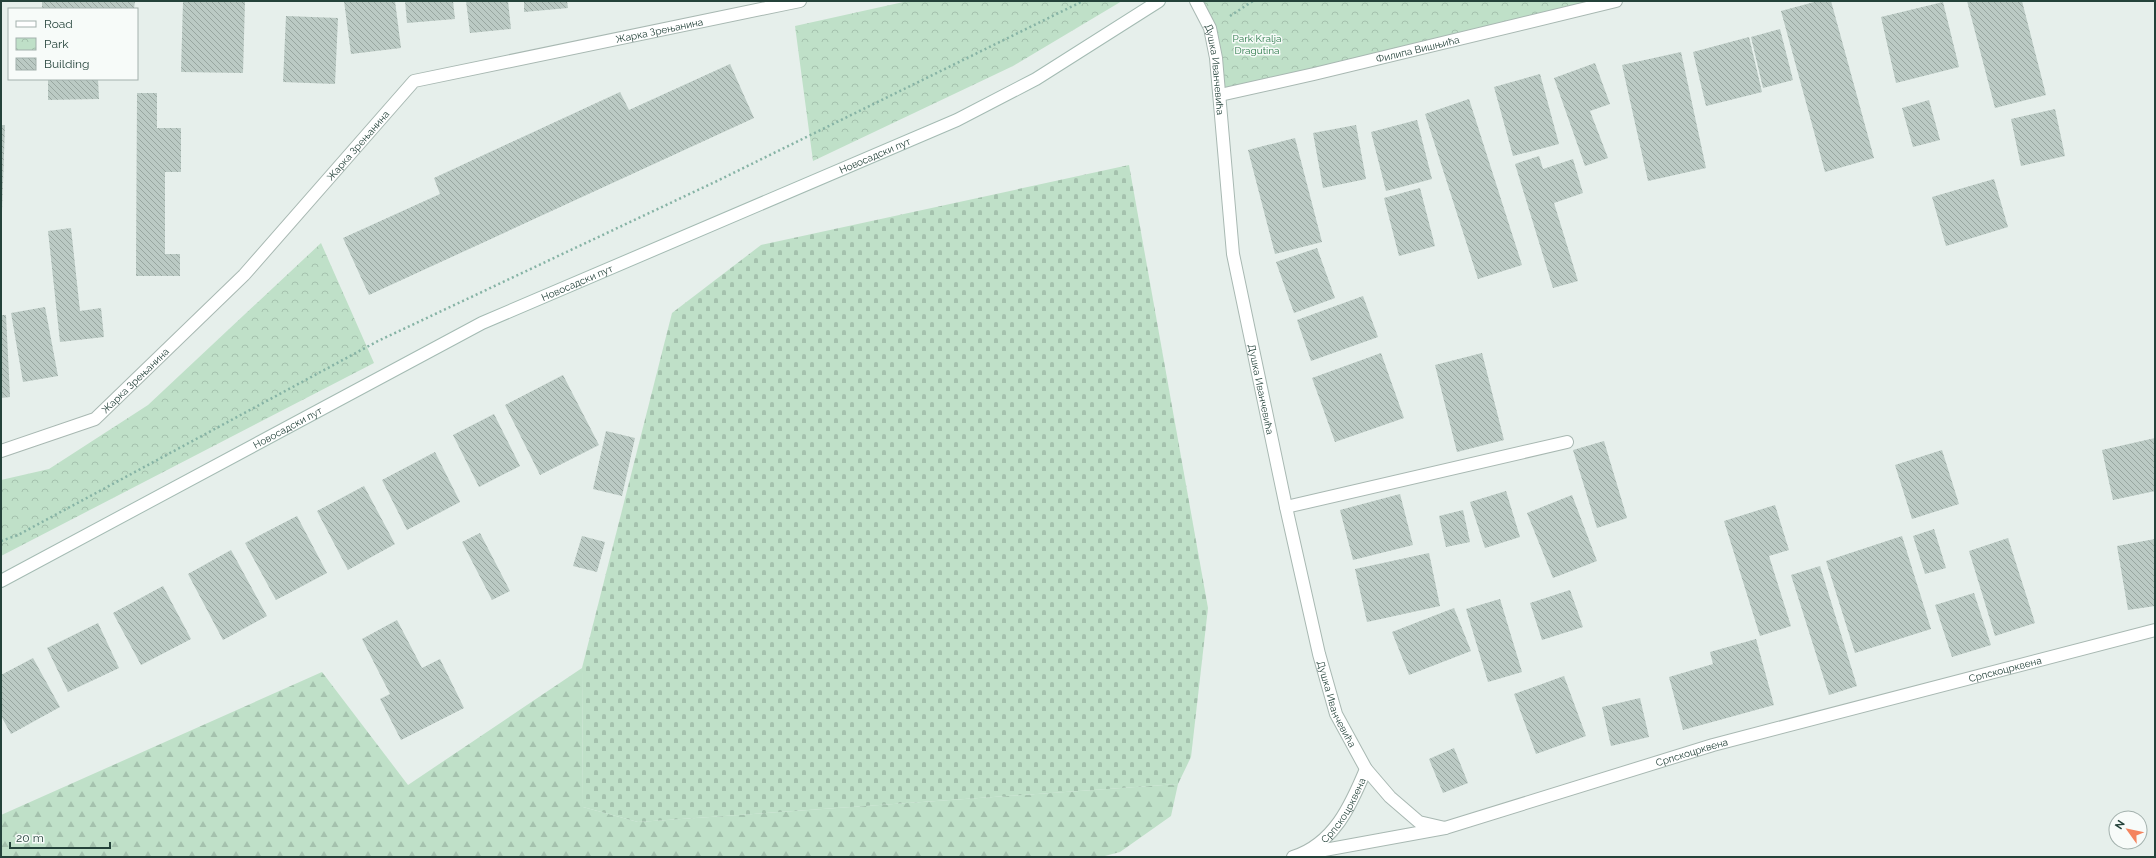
<svg xmlns="http://www.w3.org/2000/svg" width="2156" height="858" viewBox="0 0 2156 858" font-family="Raleway,sans-serif">
<style>
.forest{fill:url(#forest-firs)}
.cemetery{fill:url(#cemetery-stones)}
.park{fill:url(#park-crowns)}
.building{fill:url(#building-back-hatch)}
.lines{fill:none;stroke-linecap:round;stroke-linejoin:round}
.service-casing{stroke:#a8b8b2;stroke-width:14}
.minor-casing{stroke:#a8b8b2;stroke-width:14}
.secondary-casing{stroke:#a4bbb3;stroke-width:14}
.path{stroke:#86b3a5;stroke-width:2.5;stroke-dasharray:2 3;stroke-linecap:butt}
.service{stroke:#fff;stroke-width:12}
.minor{stroke:#fff;stroke-width:12}
.secondary{stroke:#fff;stroke-width:12}
.labels{text-anchor:middle;stroke-width:3;stroke-linejoin:round;paint-order:stroke}
.street-label{font-size:10px;fill:#24423a;stroke:#f7fbf9}
.park-label{font-size:10px;fill:#2d7a4b;stroke:#f7fbf9}
</style>
<defs>
<pattern id="forest-firs" width="22" height="20" patternUnits="userSpaceOnUse"><rect width="22" height="20" fill="#bfe0c8"/><path d="M5 1l3.5 6h-7zM16 11l3.5 6h-7z" fill="#a4c1ad"/></pattern>
<pattern id="cemetery-stones" width="16" height="16" patternUnits="userSpaceOnUse"><rect width="16" height="16" fill="#bfe0c8"/><path d="M2 7V4a2 2 0 0 1 4 0v3zM10 15v-3a2 2 0 0 1 4 0v3z" fill="#a4c1ad"/></pattern>
<pattern id="park-crowns" width="20" height="18" patternUnits="userSpaceOnUse"><rect width="20" height="18" fill="#bfe0c8"/><path d="M2 6a3 3 0 1 1 6 0M12 15a3 3 0 1 1 6 0" fill="none" stroke="#a4c1ad"/></pattern>
<pattern id="building-back-hatch" width="6" height="6" patternUnits="userSpaceOnUse"><rect width="6" height="6" fill="#bbcac4"/><path d="M-1 5l2 2M0 0l6 6M5-1l2 2" fill="none" stroke="#98a6a0"/></pattern>
</defs>
<rect width="100%" height="100%" fill="#e6efeb"/>
<path class="forest" d="M 582,668 L 583,807 L 638,822 L 1178,784 L 1171,816 L 1120,852 L 1101,857 L 1,857 L 1,815 L 322,672 L 408,785 Z"/>
<path class="cemetery" d="M 1129,165 L 1208,608 L 1191,757 L 1178,784 L 638,822 L 583,807 L 582,668 L 672,313 L 761,245 Z"/>
<path class="park" d="M 908,1 L 1122,1 L 1013,66 L 813,161 L 795,26 Z
M 1196,1 L 1616,1 L 1220,95 L 1216,58 Z
M 321,243 L 374,363 L 1,556 L 1,480 L 49,469 L 148,405 Z"/>
<path class="building" d="M 42,1 L 135,1 L 134,9 L 42,9 Z
M 183,1 L 245,1 L 243,73 L 181,72 Z
M 344,1 L 395,1 L 401,48 L 351,54 Z
M 405,1 L 453,1 L 455,19 L 407,23 Z
M 466,1 L 508,1 L 511,29 L 470,33 Z
M 524,1 L 567,1 L 568,8 L 524,12 Z
M 1818,1 L 1831,1 L 1874,158 L 1825,172 L 1781,11 Z
M 1967,1 L 2022,1 L 2046,95 L 1995,108 Z
M 1943,2 L 1959,67 L 1896,83 L 1881,17 Z
M 286,16 L 338,18 L 335,84 L 283,82 Z
M 1780,29 L 1793,80 L 1763,88 L 1751,37 Z
M 1749,37 L 1762,92 L 1706,106 L 1693,52 Z
M 1681,52 L 1706,168 L 1648,181 L 1622,65 Z
M 1595,63 L 1610,104 L 1590,111 L 1608,158 L 1585,166 L 1554,78 Z
M 730,64 L 754,118 L 369,295 L 343,238 L 440,194 L 434,178 L 620,92 L 629,110 Z
M 1540,74 L 1559,144 L 1513,156 L 1494,87 Z
M 48,79 L 98,79 L 99,99 L 48,100 Z
M 137,93 L 157,93 L 157,128 L 181,128 L 181,172 L 165,172 L 165,254 L 180,254 L 180,276 L 136,276 Z
M 1469,99 L 1522,265 L 1478,279 L 1425,114 Z
M 1929,100 L 1940,140 L 1913,147 L 1902,108 Z
M 2055,109 L 2065,156 L 2021,166 L 2011,119 Z
M 1417,120 L 1432,179 L 1386,191 L 1371,132 Z
M 1,125 L 5,125 L 2,212 L 1,212 Z
M 1356,125 L 1366,179 L 1323,188 L 1313,133 Z
M 1295,138 L 1322,242 L 1275,254 L 1248,150 Z
M 1539,156 L 1543,169 L 1573,159 L 1583,193 L 1554,203 L 1578,281 L 1553,288 L 1515,164 Z
M 1994,179 L 2008,227 L 1946,246 L 1932,197 Z
M 1420,188 L 1435,246 L 1399,256 L 1384,198 Z
M 71,228 L 80,311 L 101,308 L 104,337 L 60,342 L 48,231 Z
M 1317,248 L 1335,298 L 1294,313 L 1276,262 Z
M 1363,296 L 1378,337 L 1311,361 L 1297,320 Z
M 45,307 L 58,376 L 23,382 L 11,313 Z
M 1,315 L 6,315 L 10,397 L 1,398 Z
M 1381,353 L 1404,418 L 1335,442 L 1312,378 Z
M 1482,353 L 1504,440 L 1457,452 L 1435,365 Z
M 563,375 L 599,445 L 540,475 L 505,405 Z
M 494,414 L 520,466 L 479,487 L 453,435 Z
M 606,431 L 635,438 L 622,496 L 593,489 Z
M 2155,438 L 2155,491 L 2113,500 L 2102,450 Z
M 1604,441 L 1627,518 L 1597,528 L 1573,450 Z
M 1942,450 L 1959,504 L 1912,519 L 1895,465 Z
M 435,452 L 460,502 L 407,530 L 382,480 Z
M 364,486 L 395,544 L 348,570 L 317,511 Z
M 1506,491 L 1520,537 L 1485,548 L 1470,502 Z
M 1400,494 L 1413,545 L 1353,560 L 1340,510 Z
M 1572,495 L 1597,561 L 1553,578 L 1527,513 Z
M 1775,505 L 1789,550 L 1769,556 L 1791,626 L 1760,636 L 1724,521 Z
M 1463,510 L 1470,542 L 1446,547 L 1439,516 Z
M 297,516 L 327,573 L 276,600 L 245,543 Z
M 1934,529 L 1946,568 L 1925,574 L 1913,536 Z
M 480,533 L 510,591 L 492,600 L 462,542 Z
M 582,536 L 605,542 L 597,572 L 573,566 Z
M 1902,536 L 1931,629 L 1855,653 L 1826,561 Z
M 2008,538 L 2035,623 L 1995,636 L 1969,551 Z
M 2155,539 L 2155,606 L 2128,610 L 2117,546 Z
M 231,550 L 267,616 L 223,640 L 188,574 Z
M 1429,553 L 1440,606 L 1367,622 L 1355,569 Z
M 1820,566 L 1857,686 L 1829,695 L 1791,575 Z
M 163,586 L 191,639 L 141,665 L 113,613 Z
M 1570,590 L 1583,627 L 1542,640 L 1530,603 Z
M 1974,593 L 1991,645 L 1952,657 L 1935,605 Z
M 1500,599 L 1522,672 L 1488,682 L 1466,609 Z
M 1454,608 L 1471,651 L 1409,675 L 1392,632 Z
M 397,620 L 422,668 L 440,659 L 464,708 L 401,740 L 380,699 L 390,694 L 362,639 Z
M 98,623 L 119,668 L 68,692 L 47,648 Z
M 1756,639 L 1774,705 L 1683,730 L 1669,677 L 1713,664 L 1710,652 Z
M 33,658 L 60,707 L 11,734 L 1,716 L 1,675 Z
M 1564,676 L 1586,736 L 1536,754 L 1514,694 Z
M 1640,698 L 1649,737 L 1611,746 L 1602,707 Z
M 1454,748 L 1468,783 L 1443,793 L 1429,759 Z"/>
<g class="lines">
<defs>
<path id="service" d="M 1286,507 L 1567,442
M 1303,854 L 1445,828"/>
<g id="minor">
<path id="s1" d="M 1196,1 L 1210,28 L 1216,58 L 1233,254 L 1286,507 L 1319,654 L 1336,714 L 1366,769 L 1390,797 L 1419,822 L 1445,828 L 1713,745 L 2155,630"/>
<path id="s2" d="M 1220,95 L 1314,74 L 1616,1"/>
<path id="s3" d="M 1,451 L 95,419 L 244,275 L 414,81 L 800,1"/>
<path id="s4" d="M 1293,857 C 1334,844 1351,805 1366,769"/>
</g>
<g id="secondary">
<path id="s5" d="M 1,581 L 482,323 L 957,120 L 1036,79 L 1159,1"/>
</g>
</defs>
<use href="#service" class="service-casing"/>
<use href="#minor" class="minor-casing"/>
<use href="#secondary" class="secondary-casing"/>
<path class="path" d="M 1230,16 L 1253,1
M 1,541 L 18,535 L 378,341 L 717,181 L 1083,1"/>
<use href="#service" class="service"/>
<use href="#minor" class="minor"/>
<use href="#secondary" class="secondary"/>
</g>
<g class="labels">
<g class="street-label">
<text dy="4" stroke="none"><textPath href="#s3" startOffset="815">Жарка Зрењанина</textPath></text>
<text dy="4" stroke="none"><textPath href="#s2" startOffset="203">Филипа Вишњића</textPath></text>
<text dy="4" stroke="none"><textPath href="#s1" startOffset="72">Душка Иванчевића</textPath></text>
<text dy="4" stroke="none"><textPath href="#s3" startOffset="479">Жарка Зрењанина</textPath></text>
<text dy="4" stroke="none"><textPath href="#s5" startOffset="973">Новосадски пут</textPath></text>
<text dy="4" stroke="none"><textPath href="#s5" startOffset="649">Новосадски пут</textPath></text>
<text dy="4" stroke="none"><textPath href="#s3" startOffset="155">Жарка Зрењанина</textPath></text>
<text dy="4" stroke="none"><textPath href="#s1" startOffset="396">Душка Иванчевића</textPath></text>
<text dy="4" stroke="none"><textPath href="#s5" startOffset="325">Новосадски пут</textPath></text>
<text dy="4" stroke="none"><textPath href="#s1" startOffset="1476">Српскоцрквена</textPath></text>
<text dy="4" stroke="none"><textPath href="#s1" startOffset="720">Душка Иванчевића</textPath></text>
<text dy="4" stroke="none"><textPath href="#s1" startOffset="1152">Српскоцрквена</textPath></text>
<text dy="4" stroke="none"><textPath href="#s4" startOffset="71">Српскоцрквена</textPath></text>
</g>
<g class="park-label">
<text x="1257" y="42">Park Kralja<tspan x="1257" dy="12">Dragutina</tspan></text>
</g>
</g>
<rect width="2156" height="858" fill="none" stroke="#24423a" stroke-width="4"/>
<rect x="8" y="8" width="130" height="72" fill="#f7fbf9" stroke="#a3b1ad"/>
<rect x="16" y="21" width="20" height="6" fill="#ffffff" stroke="#a3b1ad"/>
<text x="44" y="28" font-size="12" fill="#24423a">Road</text>
<rect x="16" y="38" width="20" height="12" fill="url(#park-crowns)" stroke="#a3b1ad"/>
<text x="44" y="48" font-size="12" fill="#24423a">Park</text>
<rect x="16" y="58" width="20" height="12" fill="url(#building-back-hatch)" stroke="#a3b1ad"/>
<text x="44" y="68" font-size="12" fill="#24423a">Building</text>
<g transform="translate(2128 830) rotate(303)"><circle r="19" fill="#f7fbf9" stroke="#a3b1ad"/>
<path d="M0-3L7 15L0 10L-7 15Z" fill="#f4845f"/>
<text y="-6" font-size="11" font-weight="bold" text-anchor="middle" fill="#24423a">N</text>
</g>
<path d="M10 842v6h100v-6" fill="none" stroke="#24423a" stroke-width="2"/>
<text x="16" y="842" font-size="12" fill="#24423a" stroke="#f7fbf9" stroke-width="3" paint-order="stroke">20 m</text>
</svg>
